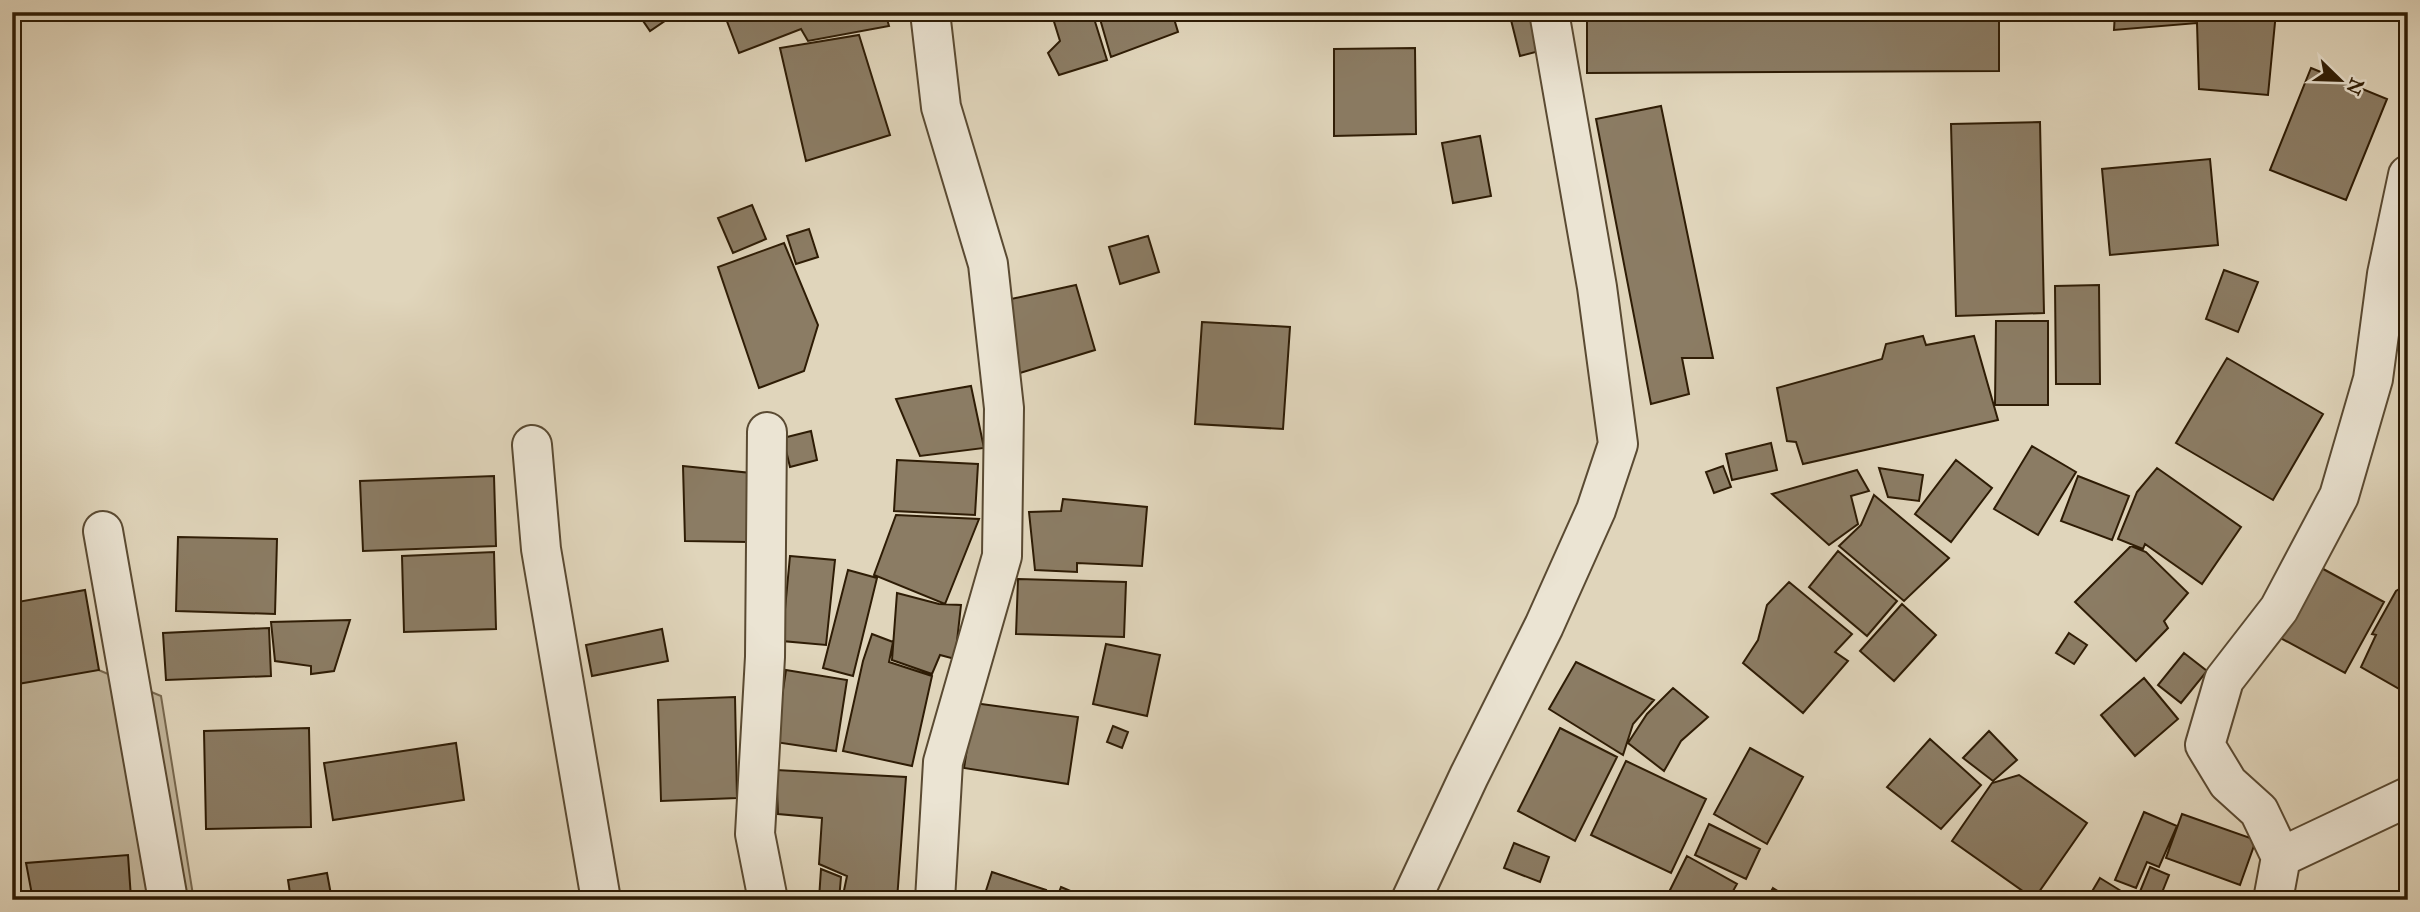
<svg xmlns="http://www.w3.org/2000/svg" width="2420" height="912" viewBox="0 0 2420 912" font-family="'IM FELL Great Primer',serif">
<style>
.green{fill:#c2b69c;stroke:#786950;stroke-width:2}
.building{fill:#8b7c64;stroke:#2e1c05;stroke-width:2}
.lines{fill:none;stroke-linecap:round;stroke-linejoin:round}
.minor-casing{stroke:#5a4a32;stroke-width:42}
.minor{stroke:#ebe4d3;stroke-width:38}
</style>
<rect width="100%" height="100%" fill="#e0d5bb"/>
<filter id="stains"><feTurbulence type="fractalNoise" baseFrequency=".00286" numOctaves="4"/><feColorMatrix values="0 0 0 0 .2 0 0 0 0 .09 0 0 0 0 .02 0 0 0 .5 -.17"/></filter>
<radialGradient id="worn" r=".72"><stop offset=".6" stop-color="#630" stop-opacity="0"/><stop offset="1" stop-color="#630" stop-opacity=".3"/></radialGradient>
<path class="green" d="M 12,634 L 161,696 L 193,895 L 135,896 L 130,900 L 12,900 Z"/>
<path class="building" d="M 637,12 L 678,12 L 650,31 Z
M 734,12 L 885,12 L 889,26 L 808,41 L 801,29 L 739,53 L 725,16 Z
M 1051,12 L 1092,12 L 1107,60 L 1059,75 L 1048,53 L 1060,41 Z
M 1098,12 L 1172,12 L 1178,32 L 1111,57 Z
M 1509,12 L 1538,12 L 1547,49 L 1520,56 Z
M 1587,12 L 1999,12 L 1999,71 L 1587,73 Z
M 2115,12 L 2276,12 L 2268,95 L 2199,89 L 2197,23 L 2114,30 Z
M 859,35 L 890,135 L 806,161 L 780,48 Z
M 1415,48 L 1416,134 L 1334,136 L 1334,49 Z
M 2311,68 L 2387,99 L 2346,200 L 2270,170 Z
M 1661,106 L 1713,358 L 1682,358 L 1689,394 L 1651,404 L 1596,119 Z
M 2040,122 L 2044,313 L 1956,316 L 1951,124 Z
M 1480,136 L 1491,196 L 1453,203 L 1442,143 Z
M 2210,159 L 2218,245 L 2110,255 L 2102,169 Z
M 752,205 L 766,239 L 733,253 L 718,218 Z
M 809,229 L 818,257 L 796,264 L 787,236 Z
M 1148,236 L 1159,272 L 1120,284 L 1109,247 Z
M 784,243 L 818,325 L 804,371 L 759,388 L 718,267 Z
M 2224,270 L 2258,282 L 2238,332 L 2206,319 Z
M 1076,285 L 1095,350 L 1020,373 L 1002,301 Z
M 2099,285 L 2100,384 L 2056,384 L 2055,286 Z
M 1996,321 L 2048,321 L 2048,405 L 1995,405 Z
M 1202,322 L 1290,327 L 1283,429 L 1195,424 Z
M 1923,336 L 1926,345 L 1974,336 L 1998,420 L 1803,464 L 1796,442 L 1787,441 L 1777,388 L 1882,359 L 1886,344 Z
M 2227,358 L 2323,414 L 2273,500 L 2176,443 Z
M 971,386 L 984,448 L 920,456 L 896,399 Z
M 811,431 L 817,460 L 790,467 L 783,438 Z
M 1771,443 L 1777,470 L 1732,480 L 1726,454 Z
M 2032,446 L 2076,472 L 2038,535 L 1994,509 Z
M 897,460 L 978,464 L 975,515 L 894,511 Z
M 1956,460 L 1992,488 L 1951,542 L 1915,514 Z
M 683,466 L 751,473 L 748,542 L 685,541 Z
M 1723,466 L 1731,487 L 1714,493 L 1706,472 Z
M 1879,468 L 1923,475 L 1919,501 L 1888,497 Z
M 2157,468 L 2241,527 L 2202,584 L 2145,544 L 2143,549 L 2118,539 L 2137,492 Z
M 1857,470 L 1869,491 L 1851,496 L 1858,524 L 1829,545 L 1772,494 Z
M 494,476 L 496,546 L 363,551 L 360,481 Z
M 2078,476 L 2129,496 L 2112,540 L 2061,521 Z
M 1874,495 L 1949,558 L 1904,601 L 1839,546 L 1861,525 Z
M 1063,499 L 1147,507 L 1142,566 L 1077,563 L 1077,572 L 1035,570 L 1029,512 L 1061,511 Z
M 896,515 L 979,519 L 945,604 L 874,575 Z
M 178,537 L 277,539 L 275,614 L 176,611 Z
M 2131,546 L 2146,552 L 2188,593 L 2164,621 L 2168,628 L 2136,661 L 2075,602 Z
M 1838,551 L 1897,601 L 1867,636 L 1809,587 Z
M 494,552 L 496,629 L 404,632 L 402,556 Z
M 790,556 L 835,560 L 826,645 L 782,641 Z
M 2314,564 L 2384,602 L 2345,673 L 2275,635 Z
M 848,570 L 877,578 L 853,676 L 823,668 Z
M 1018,579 L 1126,582 L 1124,637 L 1016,634 Z
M 1789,582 L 1852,634 L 1835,652 L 1848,661 L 1803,713 L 1743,663 L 1758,640 L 1767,605 Z
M 2408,584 L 2408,694 L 2361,667 L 2376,635 L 2372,634 L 2396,591 Z
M 85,590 L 99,670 L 12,685 L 12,603 Z
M 897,593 L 939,604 L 961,605 L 955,659 L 940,655 L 932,674 L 892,660 Z
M 1902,604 L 1936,635 L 1894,681 L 1860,651 Z
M 350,620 L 334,671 L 311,674 L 311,666 L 275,661 L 271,622 Z
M 269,628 L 271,676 L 166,680 L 163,633 Z
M 662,629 L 668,661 L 592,676 L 586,645 Z
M 2069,633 L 2087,645 L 2074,664 L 2056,653 Z
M 872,634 L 893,642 L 889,662 L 932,676 L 912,766 L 843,751 L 863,661 Z
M 1106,644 L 1160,655 L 1147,716 L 1093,704 Z
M 2184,653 L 2207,671 L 2181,703 L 2158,685 Z
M 1576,662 L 1654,700 L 1633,724 L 1623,755 L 1549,709 Z
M 786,670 L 847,680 L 836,751 L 775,742 Z
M 2144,678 L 2178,719 L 2135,756 L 2101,715 Z
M 1673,688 L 1708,717 L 1681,741 L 1664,771 L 1628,743 L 1647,714 Z
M 735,697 L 737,798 L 661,801 L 658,700 Z
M 974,703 L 1078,717 L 1068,784 L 964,768 Z
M 1113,726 L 1128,732 L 1122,748 L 1107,742 Z
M 309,728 L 311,827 L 206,829 L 204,731 Z
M 1560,728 L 1617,757 L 1575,841 L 1518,811 Z
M 1989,731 L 2017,760 L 1993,781 L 1963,758 Z
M 1930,739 L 1981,785 L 1941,829 L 1887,787 Z
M 456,743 L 464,800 L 333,820 L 324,763 Z
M 1750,748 L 1803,777 L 1767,844 L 1714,814 Z
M 1626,761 L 1706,799 L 1671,873 L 1591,835 Z
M 776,770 L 906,777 L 897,900 L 842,900 L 847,876 L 819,864 L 822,818 L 778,814 Z
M 2019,775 L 2087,823 L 2034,899 L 1952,841 L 1992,783 Z
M 2144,812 L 2177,826 L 2159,867 L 2147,862 L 2136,888 L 2115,880 Z
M 2182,814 L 2256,840 L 2240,885 L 2166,858 Z
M 1709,824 L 1760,849 L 1746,879 L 1695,855 Z
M 1514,843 L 1549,857 L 1540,882 L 1504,868 Z
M 128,855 L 131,898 L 33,900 L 26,863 Z
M 1687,856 L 1737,884 L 1728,900 L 1665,900 Z
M 2150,867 L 2169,875 L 2159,900 L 2153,900 L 2139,894 Z
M 821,869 L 841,877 L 839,900 L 819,899 Z
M 992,872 L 1046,890 L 1043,900 L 983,900 Z
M 327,873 L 332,900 L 291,900 L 288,880 Z
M 2100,878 L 2126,894 L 2123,900 L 2087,900 Z
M 1061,887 L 1080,895 L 1078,900 L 1056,900 Z
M 1773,888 L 1792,900 L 1766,900 Z"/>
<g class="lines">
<defs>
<path id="minor" d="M 930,12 L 941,107 L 988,264 L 1004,408 L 1002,556 L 943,762 L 935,900
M 767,432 L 765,657 L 755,834 L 768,900
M 532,445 L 541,549 L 601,900
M 103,531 L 168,900
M 2281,857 L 2408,797
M 1411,900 L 1469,776 L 1544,626 L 1596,510 L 1618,444 L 1597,287 L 1549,12
M 2273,900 L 2281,857 L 2259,811 L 2228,783 L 2205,745 L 2224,680 L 2279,609 L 2339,496 L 2373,379 L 2387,274 L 2408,175"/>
</defs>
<use href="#minor" class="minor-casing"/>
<use href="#minor" class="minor"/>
</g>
<rect width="2420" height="912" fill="none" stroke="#e0d5bb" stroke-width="42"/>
<rect x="14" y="14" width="2392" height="884" fill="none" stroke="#2e1c05" stroke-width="3.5"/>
<rect x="21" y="21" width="2378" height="870" fill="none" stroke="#2e1c05" stroke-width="2"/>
<g transform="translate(2340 80) rotate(113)" stroke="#ebe4d3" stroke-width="5" paint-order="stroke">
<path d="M0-5L12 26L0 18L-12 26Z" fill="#2e1c05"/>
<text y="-10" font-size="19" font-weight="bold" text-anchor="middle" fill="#2e1c05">N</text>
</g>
<rect width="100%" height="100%" filter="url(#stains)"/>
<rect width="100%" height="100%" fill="url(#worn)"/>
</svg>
